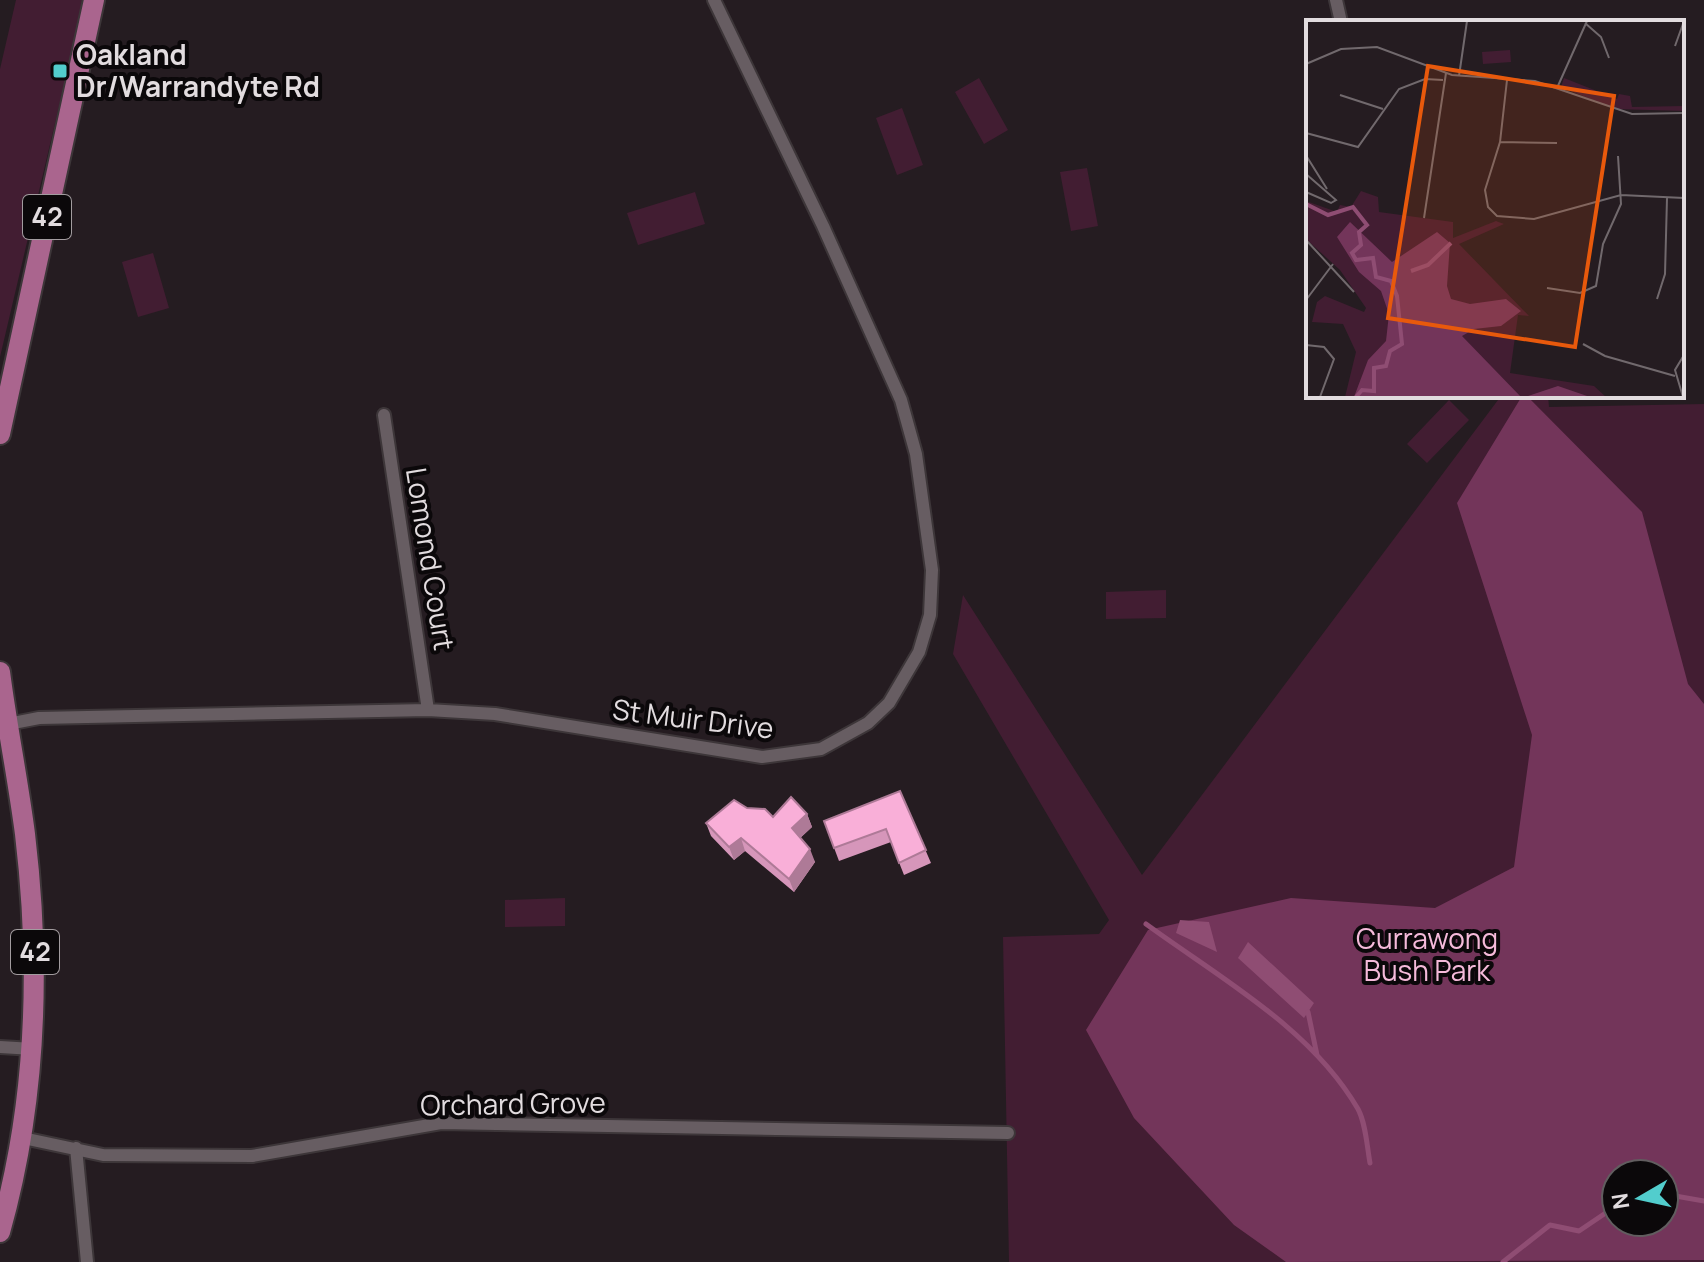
<svg xmlns="http://www.w3.org/2000/svg" width="1704" height="1262" viewBox="0 0 1704 1262" font-family="Manrope,sans-serif">
<style>
.green{fill:#421d32;fill-rule:evenodd}
.forest{fill:#73355a;fill-rule:evenodd}
.water{fill:#8f4d73}
.lines{fill:none;stroke-linecap:round;stroke-linejoin:round}
.stream{stroke:#8f4d73;stroke-width:5}
.minor-casing{stroke:#3d3639;stroke-width:16}
.primary-casing{stroke:#3d3639;stroke-width:24}
.minor{stroke:#675d62;stroke-width:12}
.primary{stroke:#aa658e;stroke-width:20}
.wall{fill:#d696ba}
.shaded-wall{fill:#ae7a97}
.building{fill:#f9afd8;stroke:#ae7a97;stroke-width:2}
.poi-dot{fill:#52cdcd;stroke:#0b080a;stroke-width:3}
.labels{text-anchor:middle;stroke-width:8;stroke-linejoin:round;paint-order:stroke}
.shield{fill:#0b080a;stroke:#a29c9f;stroke-width:2}
.shield-label{font-size:26px;font-weight:bold;fill:#e2dcdf}
.poi-label{font-size:28px;font-weight:bold;fill:#e2dcdf;stroke:#0b080a;text-anchor:start}
.street-label{font-size:28px;fill:#e2dcdf;stroke:#0b080a}
.park-label{font-size:28px;fill:#f5bada;stroke:#0b080a}
.inset-river{fill:none;stroke:#8f4d73;stroke-width:4}
.inset-road{fill:none;stroke:#71696d;stroke-width:2}
.view{fill:#e8590c;fill-opacity:0.15;stroke:#e8590c;stroke-width:4}
.inset-edge{fill:none;stroke:#e2dcdf;stroke-width:4}
</style>
<rect width="100%" height="100%" fill="#251c21"/>
<path class="green" d="M 16,0 L 84,0 L 0,357 L 0,69 Z
M 979,78 L 1008,130 L 984,144 L 955,92 Z
M 902,108 L 923,165 L 897,175 L 876,118 Z
M 1087,168 L 1098,226 L 1071,231 L 1060,172 Z
M 695,192 L 705,224 L 638,245 L 627,213 Z
M 153,253 L 169,308 L 138,317 L 122,262 Z
M 1501,396 L 1548,396 L 1549,407 L 1704,404 L 1704,1262 L 1009,1262 L 1003,937 L 1099,934 L 1109,920 L 953,654 L 963,595 L 1142,875 ZM 1616,1174 L 1664,1174 L 1664,1222 L 1616,1222 Z
M 1449,400 L 1469,420 L 1427,463 L 1407,444 Z
M 1166,590 L 1166,618 L 1106,619 L 1106,592 Z
M 565,898 L 565,926 L 505,927 L 505,900 Z"/>
<path class="forest" d="M 1522,396 L 1527,396 L 1642,512 L 1688,684 L 1704,704 L 1704,1260 L 1286,1262 L 1234,1225 L 1134,1118 L 1086,1030 L 1148,930 L 1291,898 L 1435,908 L 1514,867 L 1532,735 L 1457,503 ZM 1616,1174 L 1664,1174 L 1664,1222 L 1616,1222 Z"/>
<path class="water" d="M 1180,920 L 1209,922 L 1217,952 L 1176,933 Z
M 1248,942 L 1314,1003 L 1304,1018 L 1238,958 Z"/>
<g class="lines">
<path class="stream" d="M 1146,924 C 1220,978 1311,1028 1358,1109 C 1366,1124 1367,1147 1370,1163
M 1308,1012 L 1317,1055
M 1664,1194 L 1704,1201
M 1503,1262 L 1550,1225 L 1579,1231 L 1616,1206"/>
<defs>
<path id="minor" d="M 1336,0 L 1341,22
M 384,415 L 428,710
M 8,724 L 39,718 L 428,710 L 495,714 L 762,757 L 821,749 L 868,723 L 889,703 L 919,652 L 930,615 L 932,570 L 916,454 L 901,400 L 823,226 L 714,0
M 0,1047 L 33,1049
M 23,1138 L 103,1155 L 252,1156 L 441,1123 L 1008,1133
M 76,1148 L 87,1262"/>
<path id="primary" d="M 0,434 L 94,0
M 0,672 C 7,726 18,780 25,834 C 41,968 37,1101 0,1232"/>
</defs>
<use href="#minor" class="minor-casing"/>
<use href="#primary" class="primary-casing"/>
<use href="#minor" class="minor"/>
<use href="#primary" class="primary"/>
</g>
<path class="wall" d="M 900,791 L 931,863 L 904,875 L 891,842 L 839,861 L 824,821 Z
M 747,808 L 773,817 L 807,814 L 812,827 L 800,838 L 815,862 L 794,892 L 745,851 L 734,860 L 711,836 L 706,823 Z"/>
<path class="shaded-wall" d="M 807,814 L 812,827 L 797,841 L 792,828 Z
M 741,838 L 745,851 L 734,860 L 729,847 Z
M 810,849 L 815,862 L 794,892 L 789,879 Z"/>
<path class="building" d="M 900,791 L 926,850 L 899,863 L 886,829 L 834,848 L 824,821 Z
M 791,797 L 807,814 L 792,828 L 810,849 L 789,879 L 741,838 L 729,847 L 706,823 L 734,800 L 747,808 L 765,809 L 773,817 Z"/>
<rect class="poi-dot" x="52" y="63" width="16" height="16" rx="4"/>
<g class="labels">
<g class="shield">
<rect x="23" y="195" width="48" height="44" rx="6"/>
<rect x="11" y="930" width="48" height="44" rx="6"/>
</g>
<g class="shield-label">
<text x="47" y="226">42</text>
<text x="35" y="961">42</text>
</g>
<g class="poi-label">
<text x="76" y="65">Oakland<tspan x="76" dy="32">Dr/Warrandyte Rd</tspan></text>
</g>
<g class="street-label">
<text transform="translate(430 559) rotate(81)" y="10">Lomond Court</text>
<text transform="translate(693 719) rotate(7)" y="10">St Muir Drive</text>
<text transform="translate(513 1104) rotate(-1)" y="10">Orchard Grove</text>
</g>
<g class="park-label">
<text x="1427" y="949">Currawong<tspan x="1427" dy="32">Bush Park</tspan></text>
</g>
</g>
<g transform="translate(1306 20)">
<rect width="378" height="378" fill="#251c21"/>
<path d="M 204,30 L 205,42 L 177,44 L 176,32 ZM 258,58 L 311,79 L 313,74 L 324,76 L 326,87 L 378,86 L 378,91 L 309,89 L 255,67 ZM 55,171 L 72,177 L 73,192 L 147,202 L 147,218 L 190,201 L 198,204 L 153,224 L 223,296 L 212,295 L 204,353 L 288,366 L 300,377 L 39,377 L 50,332 L 37,304 L 6,302 L 11,282 L 19,276 L 58,292 L 60,288 L 34,250 L 0,219 L 0,181 L 31,192 L 34,185 L 45,187 Z" fill="#421d32"/>
<path d="M 44,202 L 86,242 L 131,212 L 144,223 L 141,266 L 145,279 L 164,284 L 200,279 L 215,291 L 195,306 L 168,309 L 156,316 L 215,377 L 48,377 L 62,340 L 80,321 L 83,294 L 75,271 L 53,252 L 31,217 ZM 252,366 L 284,377 L 219,377 Z" fill="#73355a"/>
<path class="inset-river" d="M 0,184 L 22,195 L 47,187 L 61,205 L 53,212 L 55,225 L 46,233 L 50,240 L 67,238 L 70,257 L 85,261 L 91,276 L 96,324 L 84,331 L 80,346 L 68,348 L 68,371 L 56,370 L 50,377M 105,251 L 122,245 L 145,223"/>
<path class="inset-road" d="M 279,3 L 295,17 L 303,38M 369,26 L 378,1M 0,44 L 35,29 L 71,27 L 146,55 L 229,61 L 326,94 L 378,93M 153,56 L 161,1M 201,60 L 194,122 L 179,170 L 182,187 L 191,196 L 228,199 L 315,175 L 378,178M 251,68 L 281,1M 34,75 L 77,89M 0,113 L 52,127 L 93,69 L 119,59 L 137,60M 194,122 L 251,123M 1,137 L 21,169M 0,154 L 30,180 L 25,183 L 0,172M 118,198 L 140,53M 0,220 L 48,272M 241,268 L 274,273 L 290,266 L 297,224 L 315,184 L 312,136M 351,279 L 359,254 L 361,178M 0,280 L 27,244M 277,324 L 299,336 L 369,356M 0,325 L 18,327 L 28,339 L 14,377M 377,377 L 369,350 L 378,335"/>
<path class="view" d="M 122,46 L 308,76 L 269,327 L 82,298 Z"/>
<rect width="378" height="378" class="inset-edge"/>
</g>
<g transform="translate(1640 1198) rotate(261)"><circle r="38" fill="#0b080a" stroke="#615d5f" stroke-width="2"/>
<path d="M0-6L14 30L0 20L-14 30Z" fill="#52cdcd"/>
<text y="-12" font-size="22" font-weight="bold" text-anchor="middle" fill="#e2dcdf">N</text>
</g>
</svg>
